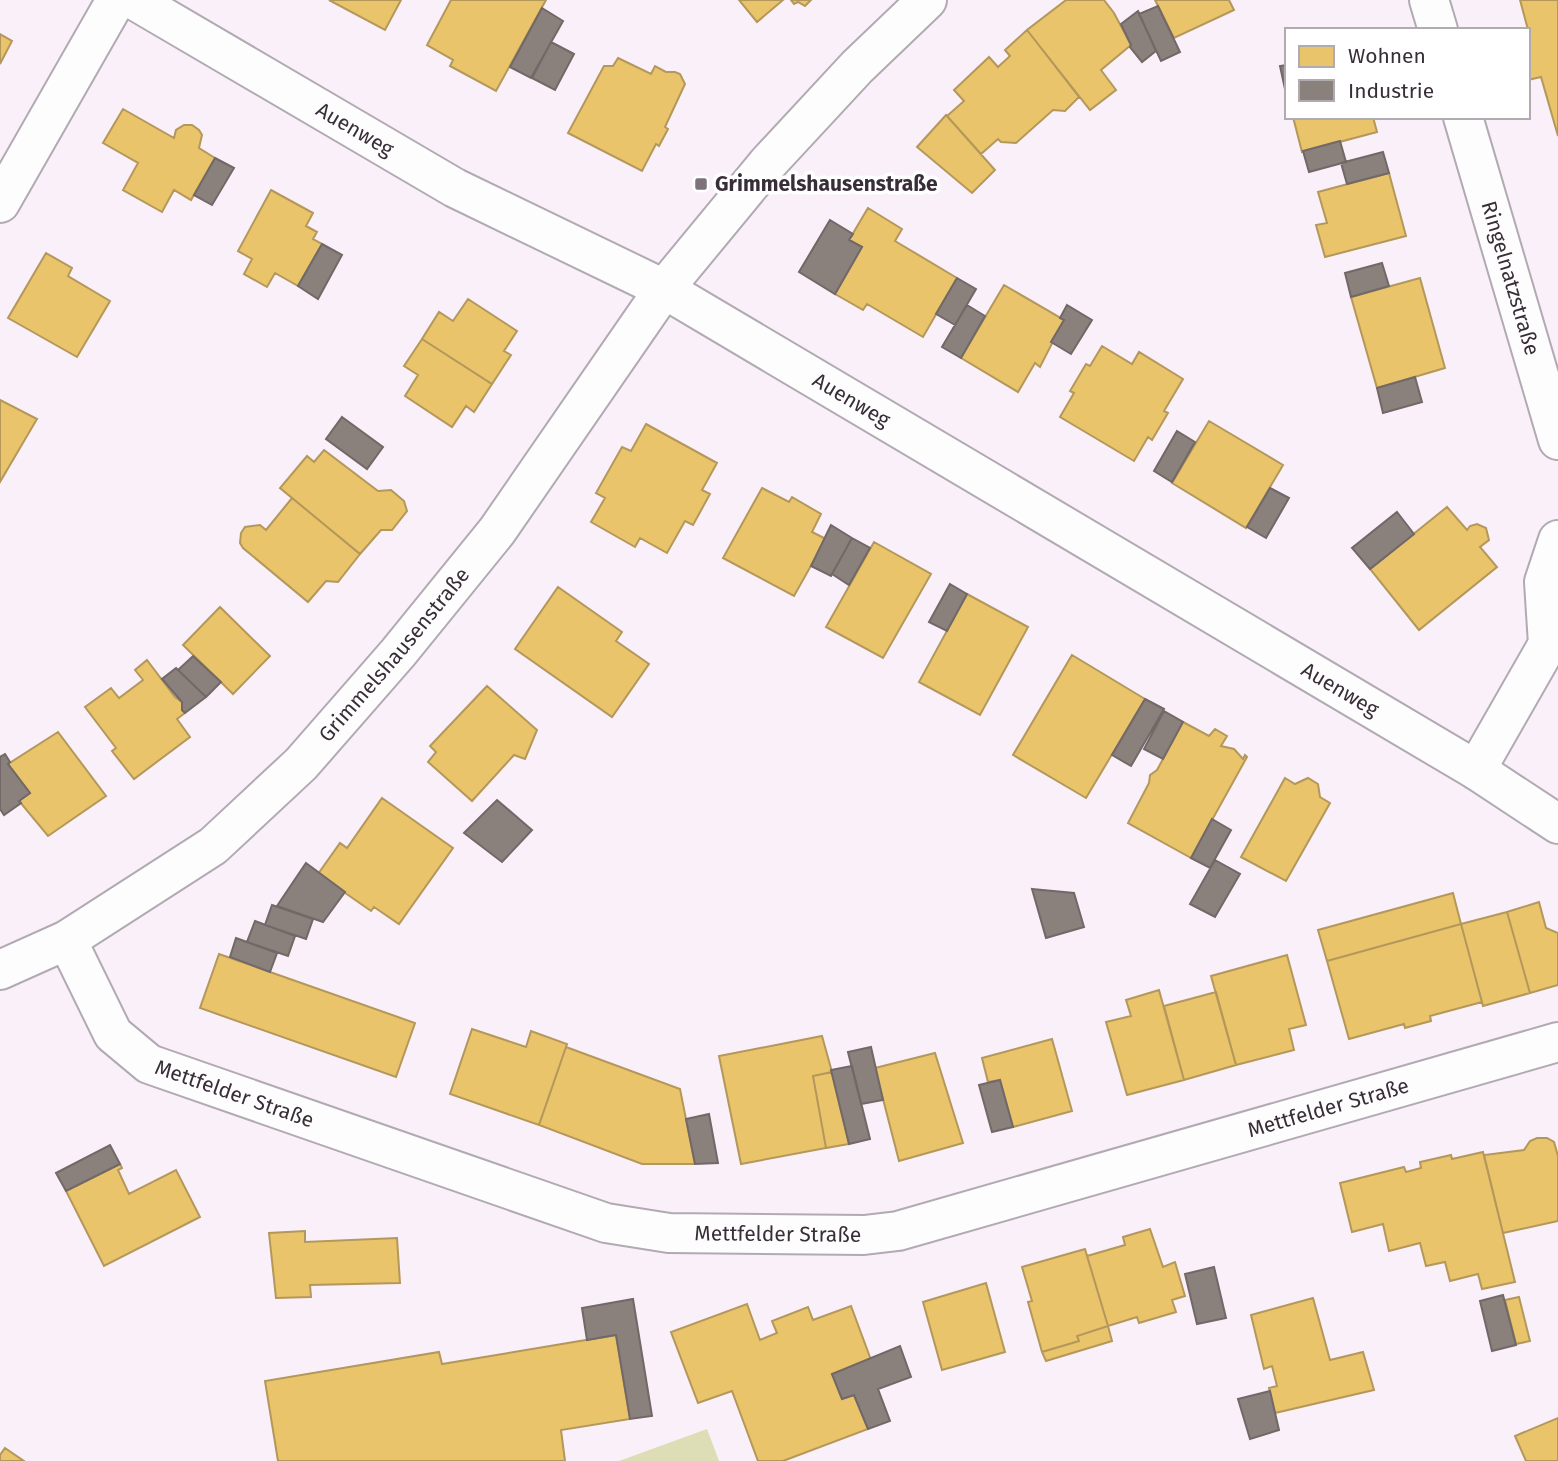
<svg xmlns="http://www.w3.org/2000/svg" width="1558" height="1461" viewBox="0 0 1558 1461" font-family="'Fira Sans',sans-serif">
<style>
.green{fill:#ddddb6}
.homes{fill:#e9c46a;stroke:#b4975b;stroke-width:2}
.industry{fill:#8a817c;stroke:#716867;stroke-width:2}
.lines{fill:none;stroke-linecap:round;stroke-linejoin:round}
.minor-casing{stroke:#b2aab2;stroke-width:42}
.minor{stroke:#fefdfe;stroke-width:38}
.poi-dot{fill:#7b727b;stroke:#fff;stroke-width:2.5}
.labels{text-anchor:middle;stroke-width:7;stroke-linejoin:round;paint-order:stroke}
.street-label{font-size:21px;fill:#372e37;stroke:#fff}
.poi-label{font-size:21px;font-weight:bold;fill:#372e37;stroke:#fff;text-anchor:start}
</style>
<rect width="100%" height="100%" fill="#faf0fa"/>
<path class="green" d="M 707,1429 L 719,1461 L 619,1461 Z"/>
<path class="homes" d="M 329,0 L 401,0 L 385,30 Z
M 451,0 L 546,0 L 496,91 L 450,66 L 453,60 L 427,45 Z
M 739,0 L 783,0 L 757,22 Z
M 791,0 L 811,0 L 805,6 L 798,2 L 794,4 Z
M 1066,0 L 1104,0 L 1114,13 L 1131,45 L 1101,70 L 1116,90 L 1090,110 L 1027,30 Z
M 1155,0 L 1229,0 L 1234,10 L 1174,38 Z
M 1520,0 L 1558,0 L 1558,136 L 1541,77 L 1528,80 L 1528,37 L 1530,37 Z
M 1027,30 L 1079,97 L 1065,111 L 1053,110 L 1016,143 L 1001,142 L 998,139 L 981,154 L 947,116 L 964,101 L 954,90 L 989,57 L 998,67 L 1010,56 L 1005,50 Z
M 0,34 L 12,41 L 0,64 Z
M 618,58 L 651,74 L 655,66 L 666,72 L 675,72 L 680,74 L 685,84 L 665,127 L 668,129 L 659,146 L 656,144 L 642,171 L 568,133 L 604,66 L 613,66 Z
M 123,109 L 174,138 L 176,130 L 184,125 L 192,125 L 199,130 L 202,135 L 199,148 L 215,158 L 191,200 L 174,190 L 162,212 L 123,190 L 138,163 L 103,143 Z
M 946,115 L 995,170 L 972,193 L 917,147 Z
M 1293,117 L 1373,117 L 1377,132 L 1302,152 Z
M 1389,173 L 1406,236 L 1325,257 L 1316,225 L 1327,223 L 1318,192 Z
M 271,190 L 313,213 L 306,226 L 317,232 L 313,239 L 322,244 L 298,286 L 275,273 L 267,287 L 244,274 L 252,259 L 238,251 Z
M 868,208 L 902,229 L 895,241 L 957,278 L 923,337 L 867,304 L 863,310 L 835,294 L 862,247 L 849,240 Z
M 46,253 L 72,268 L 68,276 L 110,301 L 77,357 L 8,318 Z
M 1420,278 L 1445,368 L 1377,388 L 1351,297 Z
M 1004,285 L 1064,320 L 1040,367 L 1035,363 L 1018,392 L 961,358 Z
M 468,299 L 517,331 L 504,351 L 511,355 L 492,384 L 422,339 L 439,312 L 453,321 Z
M 422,339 L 492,384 L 474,412 L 466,406 L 452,427 L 405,396 L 418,375 L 404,366 Z
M 1102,346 L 1132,364 L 1139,352 L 1183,379 L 1164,411 L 1168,413 L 1152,440 L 1148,437 L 1134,461 L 1060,417 L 1074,393 L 1070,391 L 1086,364 L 1090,366 Z
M 0,400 L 37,419 L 0,482 Z
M 1209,421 L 1283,465 L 1246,528 L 1172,483 Z
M 646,424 L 717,463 L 702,490 L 710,494 L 693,525 L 685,521 L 667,553 L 640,538 L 635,547 L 591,522 L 605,498 L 596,493 L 622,447 L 631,451 Z
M 324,450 L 378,491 L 391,490 L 404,501 L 407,511 L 392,530 L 381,530 L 360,554 L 280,488 L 307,456 L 314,462 Z
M 762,488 L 789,502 L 792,497 L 821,514 L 812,532 L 826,539 L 794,596 L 723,558 Z
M 292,498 L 360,554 L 338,582 L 326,581 L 308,602 L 243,548 L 240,543 L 241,533 L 245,527 L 260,525 L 266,530 Z
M 1447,507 L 1467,530 L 1470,526 L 1477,524 L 1486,528 L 1489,540 L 1480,547 L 1497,567 L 1419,630 L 1370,569 Z
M 874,542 L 931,574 L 883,658 L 826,627 Z
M 558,587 L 622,632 L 616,641 L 649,664 L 612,717 L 515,649 Z
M 967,594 L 1028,627 L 980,715 L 919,682 Z
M 220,607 L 270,656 L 233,694 L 183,645 Z
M 1072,655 L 1145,699 L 1086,798 L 1013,755 Z
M 147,660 L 175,697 L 182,702 L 182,710 L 185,713 L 177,719 L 190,737 L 134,779 L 112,751 L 116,748 L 85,707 L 111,688 L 119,698 L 143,680 L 135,670 Z
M 487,686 L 537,730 L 525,759 L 514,755 L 472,801 L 428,762 L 436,752 L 430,746 Z
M 1183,722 L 1209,736 L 1215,729 L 1227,736 L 1221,746 L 1234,749 L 1243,759 L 1245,755 L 1247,757 L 1191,858 L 1128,823 L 1149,783 L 1150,775 L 1157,770 Z
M 58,732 L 106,796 L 48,836 L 19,801 L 30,793 L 8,764 Z
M 1285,778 L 1295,784 L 1308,778 L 1318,784 L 1320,797 L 1330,803 L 1286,881 L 1241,857 Z
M 382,798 L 453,848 L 399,924 L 374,907 L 371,911 L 318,874 L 340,843 L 347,848 Z
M 1453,893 L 1461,924 L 1327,961 L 1318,930 Z
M 1539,902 L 1546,928 L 1558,933 L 1558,985 L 1530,993 L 1507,912 Z
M 1507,912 L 1530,993 L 1483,1006 L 1461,924 Z
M 1461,924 L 1482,1002 L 1430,1016 L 1431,1021 L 1405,1028 L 1404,1024 L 1349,1039 L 1327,961 Z
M 219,954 L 415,1023 L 396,1077 L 200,1008 Z
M 1287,955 L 1306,1025 L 1289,1029 L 1294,1050 L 1236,1065 L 1211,976 Z
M 1159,990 L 1184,1080 L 1127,1095 L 1106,1022 L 1131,1016 L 1126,1000 Z
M 1216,992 L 1236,1065 L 1184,1080 L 1164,1006 Z
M 472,1029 L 526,1047 L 531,1031 L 567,1044 L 539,1125 L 450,1094 Z
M 822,1036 L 832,1072 L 813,1076 L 826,1148 L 741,1164 L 719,1056 Z
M 1052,1039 L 1072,1111 L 1013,1127 L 1000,1080 L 988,1082 L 982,1058 Z
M 566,1047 L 680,1089 L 695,1164 L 642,1164 L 539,1125 Z
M 935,1053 L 963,1143 L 899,1161 L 875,1068 Z
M 832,1072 L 849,1144 L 826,1148 L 813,1076 Z
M 1537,1138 L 1547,1138 L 1554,1142 L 1558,1156 L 1558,1221 L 1503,1233 L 1484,1155 L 1524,1150 L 1530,1141 Z
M 1483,1152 L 1515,1282 L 1482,1289 L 1478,1274 L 1450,1281 L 1445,1262 L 1426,1266 L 1420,1243 L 1389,1251 L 1383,1224 L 1352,1232 L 1340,1183 L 1404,1167 L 1406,1172 L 1421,1168 L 1420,1162 L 1451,1155 L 1452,1159 Z
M 120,1164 L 122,1168 L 118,1170 L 129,1194 L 176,1170 L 200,1217 L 104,1266 L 66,1191 Z
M 1150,1229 L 1163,1267 L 1175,1262 L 1185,1296 L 1172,1300 L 1176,1312 L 1139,1323 L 1137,1317 L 1108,1326 L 1087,1256 L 1125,1245 L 1123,1237 Z
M 305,1231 L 305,1242 L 397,1238 L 400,1283 L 310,1285 L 311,1297 L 276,1298 L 269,1233 Z
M 1085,1249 L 1108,1326 L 1077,1336 L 1079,1341 L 1042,1352 L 1028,1302 L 1032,1301 L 1022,1267 Z
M 986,1283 L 1005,1352 L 942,1370 L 923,1302 Z
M 1519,1297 L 1530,1341 L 1516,1344 L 1505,1300 Z
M 1313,1298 L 1330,1360 L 1363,1352 L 1374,1390 L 1275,1413 L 1269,1388 L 1277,1386 L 1272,1366 L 1264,1369 L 1251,1315 Z
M 747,1304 L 760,1340 L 777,1333 L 772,1321 L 808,1307 L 813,1320 L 851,1306 L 871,1360 L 832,1374 L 842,1399 L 854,1395 L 868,1429 L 783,1461 L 758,1461 L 732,1391 L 698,1403 L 671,1332 Z
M 1108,1326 L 1112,1341 L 1046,1361 L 1042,1352 L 1079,1341 L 1077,1336 Z
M 616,1335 L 630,1419 L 561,1430 L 565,1461 L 278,1461 L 265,1381 L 439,1352 L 442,1364 Z
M 1558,1418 L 1558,1461 L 1526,1461 L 1515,1436 Z
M 5,1448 L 24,1461 L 0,1461 L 0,1455 Z"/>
<path class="industry" d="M 1158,6 L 1180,52 L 1161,61 L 1139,14 Z
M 542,8 L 563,21 L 531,78 L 510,67 Z
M 1138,11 L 1156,51 L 1142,62 L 1130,47 L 1131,45 L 1121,24 Z
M 551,42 L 574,54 L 555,90 L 532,78 Z
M 1287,65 L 1287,88 L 1285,89 L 1280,66 Z
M 1340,141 L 1346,162 L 1309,172 L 1303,151 Z
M 1383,152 L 1389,173 L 1347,184 L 1341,163 Z
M 215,158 L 234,168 L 212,205 L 194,195 Z
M 830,220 L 853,234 L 849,240 L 862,247 L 835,294 L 799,272 Z
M 322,244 L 342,255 L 318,299 L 298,286 Z
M 1382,263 L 1389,286 L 1351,297 L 1345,273 Z
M 957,278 L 976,289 L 955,325 L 936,314 Z
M 967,305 L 985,316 L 961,358 L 942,347 Z
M 1067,305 L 1092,320 L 1071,354 L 1051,342 L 1064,320 L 1060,318 Z
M 1415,377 L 1422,402 L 1383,413 L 1377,388 Z
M 342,417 L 383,447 L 367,469 L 326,439 Z
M 1177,431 L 1195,442 L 1172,482 L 1154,471 Z
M 1270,488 L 1289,498 L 1266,538 L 1247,527 Z
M 1397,512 L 1414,534 L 1370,569 L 1352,548 Z
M 831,525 L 852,538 L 831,576 L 811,566 Z
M 852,538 L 870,548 L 849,585 L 832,574 Z
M 950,584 L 967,594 L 947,631 L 929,622 Z
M 193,656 L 221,682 L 206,697 L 178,670 Z
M 176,668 L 206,697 L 185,713 L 182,710 L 182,702 L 162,679 Z
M 1145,699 L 1164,709 L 1131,766 L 1112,755 Z
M 1164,711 L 1183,722 L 1163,759 L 1144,749 Z
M 5,754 L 10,762 L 8,764 L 30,793 L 19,801 L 21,803 L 4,815 L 0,809 L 0,757 Z
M 497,800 L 532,830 L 502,862 L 464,833 Z
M 1212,819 L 1231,830 L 1210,868 L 1191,858 Z
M 1215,860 L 1240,874 L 1215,917 L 1190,904 Z
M 306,863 L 345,892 L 323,922 L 277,906 Z
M 1032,889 L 1074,893 L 1084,927 L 1046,938 Z
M 272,905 L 313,919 L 306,939 L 265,925 Z
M 255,921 L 295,936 L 288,956 L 247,942 Z
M 236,938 L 277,953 L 270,972 L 230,957 Z
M 871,1047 L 883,1100 L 861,1104 L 848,1052 Z
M 852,1066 L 870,1139 L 849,1144 L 831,1070 Z
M 1000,1080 L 1013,1127 L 992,1132 L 979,1085 Z
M 709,1114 L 718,1163 L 695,1164 L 686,1119 Z
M 110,1145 L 120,1164 L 66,1191 L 56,1173 Z
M 1214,1267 L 1226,1318 L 1197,1324 L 1185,1274 Z
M 1503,1295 L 1516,1345 L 1492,1351 L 1480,1301 Z
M 633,1299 L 652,1416 L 630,1419 L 616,1335 L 587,1340 L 582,1308 Z
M 900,1346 L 911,1377 L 878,1389 L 890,1421 L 868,1429 L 854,1395 L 842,1399 L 832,1374 Z
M 1270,1391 L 1279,1430 L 1250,1439 L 1238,1399 Z"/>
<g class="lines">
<defs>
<g id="minor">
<path id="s1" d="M 134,0 L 455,188 L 664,289 L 1476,770 L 1558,824"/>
<path d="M 1429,0 L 1438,30"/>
<path id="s2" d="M 1463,117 L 1558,440"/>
<path d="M 0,203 L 116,0"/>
<path d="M 1476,770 L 1548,644 L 1544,582 L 1558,540"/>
<path id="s3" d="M 67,940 L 113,1034 L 149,1064 L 606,1223 L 669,1233 L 864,1235 L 898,1231 L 1558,1042"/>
<path id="s4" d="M 0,970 L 67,940 L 213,846 L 301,764 L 398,653 L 497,531 L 664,289 L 767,164 L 857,67 L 927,0"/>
</g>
</defs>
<use href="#minor" class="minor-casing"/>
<use href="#minor" class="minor"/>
</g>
<rect class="poi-dot" x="694" y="177" width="14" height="14" rx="3.5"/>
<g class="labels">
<g class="street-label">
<text dy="7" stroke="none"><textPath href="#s1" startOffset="256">Auenweg</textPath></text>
<text dy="7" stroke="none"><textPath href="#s2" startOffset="168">Ringelnatzstraße</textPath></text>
<text dy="7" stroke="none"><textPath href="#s1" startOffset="822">Auenweg</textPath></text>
<text dy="7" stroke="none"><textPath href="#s4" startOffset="511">Grimmelshausenstraße</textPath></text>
<text dy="7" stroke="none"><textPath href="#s1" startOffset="1390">Auenweg</textPath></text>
<text dy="7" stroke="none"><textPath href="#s3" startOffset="242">Mettfelder Straße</textPath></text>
<text dy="7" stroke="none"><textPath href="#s3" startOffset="1376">Mettfelder Straße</textPath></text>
<text dy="7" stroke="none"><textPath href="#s3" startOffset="808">Mettfelder Straße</textPath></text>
</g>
<g class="poi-label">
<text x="715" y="191">Grimmelshausenstraße</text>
</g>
</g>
<rect x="1285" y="28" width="245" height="91" fill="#ffffff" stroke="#afabaf" stroke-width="2"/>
<rect x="1299" y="46" width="35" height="21" fill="#e9c46a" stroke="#afabaf" stroke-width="2"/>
<text x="1348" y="63" font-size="21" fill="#372e37">Wohnen</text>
<rect x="1299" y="80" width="35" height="21" fill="#8a817c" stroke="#afabaf" stroke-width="2"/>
<text x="1348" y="98" font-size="21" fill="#372e37">Industrie</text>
</svg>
